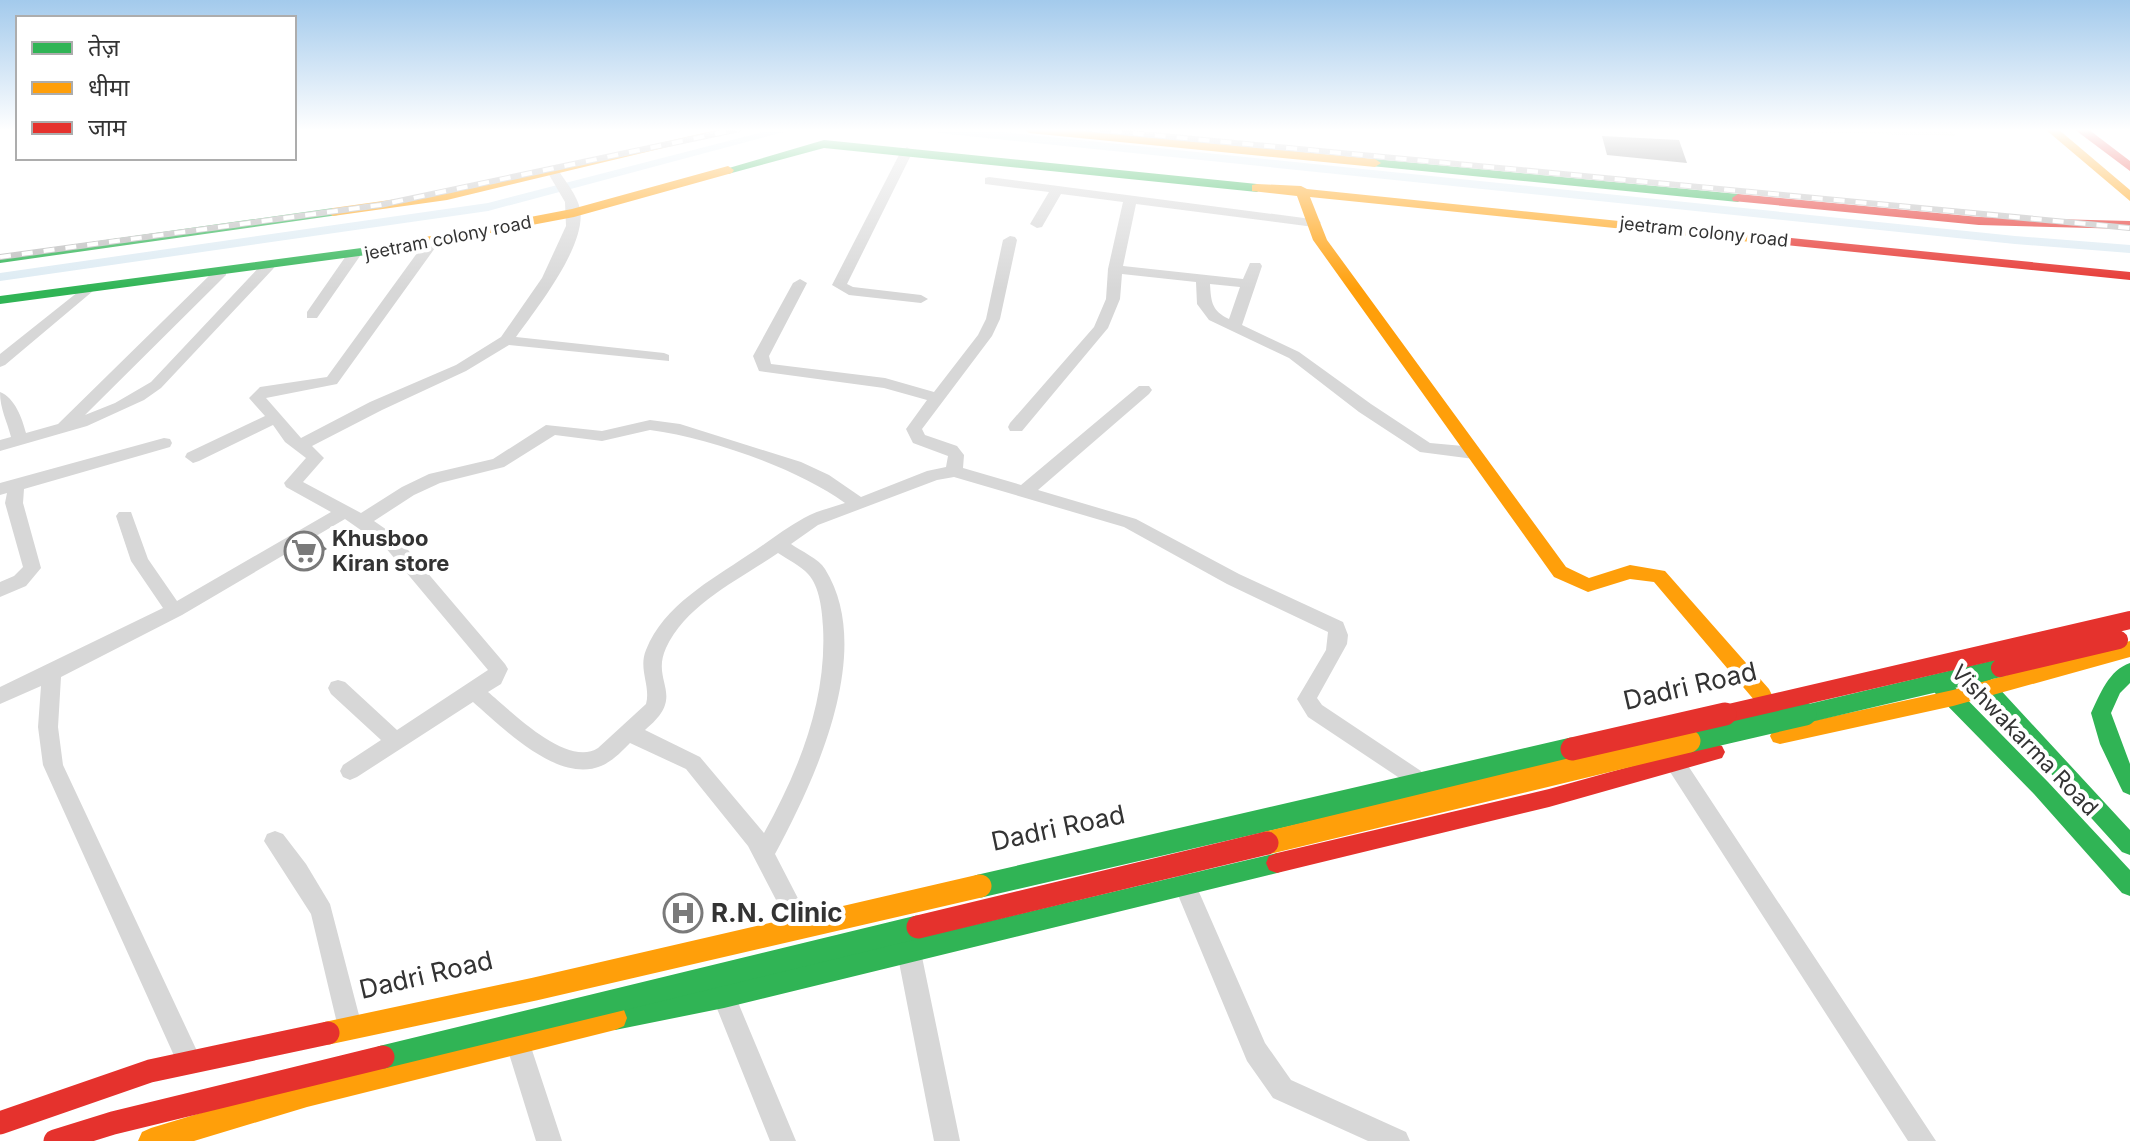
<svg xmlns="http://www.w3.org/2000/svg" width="2130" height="1141" viewBox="0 0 2130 1141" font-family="Inter,'Noto Sans Devanagari',sans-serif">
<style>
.green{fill:#f1f5ed}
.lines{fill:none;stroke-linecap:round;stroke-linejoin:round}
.canal{fill:#ddebf3;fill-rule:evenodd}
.building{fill:#818181}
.street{fill:#d7d7d7;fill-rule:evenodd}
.fast{fill:#30b455;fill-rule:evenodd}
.slow{fill:#ff9f0a;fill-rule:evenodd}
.jam{fill:#e5322d;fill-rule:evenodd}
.rail-casing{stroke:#bebebe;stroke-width:6}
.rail{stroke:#fff;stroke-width:4;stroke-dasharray:11;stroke-linecap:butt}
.fast-bridge-far1{stroke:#30b455;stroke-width:18}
.fast-bridge{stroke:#30b455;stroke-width:23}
.slow-bridge{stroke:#ff9f0a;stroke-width:23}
.jam-bridge-far1{stroke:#e5322d;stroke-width:18}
.jam-bridge{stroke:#e5322d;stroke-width:23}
.labels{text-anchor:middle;stroke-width:8;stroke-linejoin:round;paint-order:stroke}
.far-street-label{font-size:18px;fill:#333;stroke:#fff}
.poi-label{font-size:22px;font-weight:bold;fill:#333;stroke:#fff;text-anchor:start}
.street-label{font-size:22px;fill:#333;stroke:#fff}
.near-street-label{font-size:26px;fill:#333;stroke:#fff}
.near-poi-label{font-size:26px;font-weight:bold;fill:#333;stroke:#fff;text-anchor:start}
</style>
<rect width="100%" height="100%" fill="#fff"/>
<path class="green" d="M 1796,129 L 1950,129 L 1956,136 L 1798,132 Z"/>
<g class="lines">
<path class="canal" d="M 775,129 L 795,129 L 488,211 L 0,281 L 0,273 L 488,203 Z
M 933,129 L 973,129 L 2015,236 L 2130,245 L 2130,253 L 2015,244 L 939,133 Z"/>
</g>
<path class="building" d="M 1602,136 L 1679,140 L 1687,163 L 1607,155 Z
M 316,539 L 327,549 L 297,567 L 286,557 Z"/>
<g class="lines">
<path class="street" d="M 907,147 L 913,151 L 847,284 L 853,287 L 921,295 L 928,299 L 921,303 L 849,295 L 832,285 L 901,151 Z
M 550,170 L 558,170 C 566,182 577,195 580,209 C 587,245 537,308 516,337 L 664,353 L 669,355 L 669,361 L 509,345 L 466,371 L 382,410 L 312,446 L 324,458 L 303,482 L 361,513 L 402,487 L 429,474 L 493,459 L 546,425 L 602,431 L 650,420 L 680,424 L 801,462 L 829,475 L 861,497 L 927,471 L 946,467 L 948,456 L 913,443 L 906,429 L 927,400 L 884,388 L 759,371 L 753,356 L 793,283 L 800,279 L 807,283 L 769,356 L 771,364 L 885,378 L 934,392 L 978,335 L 986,319 L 1003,240 L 1010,236 L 1015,237 L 1017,240 L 1000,319 L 992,336 L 922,429 L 925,435 L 957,446 L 964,455 L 963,468 L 1021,485 L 1139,386 L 1149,386 L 1152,390 L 1149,394 L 1038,490 L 1136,519 L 1239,574 L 1343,622 L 1348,635 L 1347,644 L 1317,698 L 1322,705 L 1421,771 L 1424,777 L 1421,783 L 1414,786 L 1407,783 L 1308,717 L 1297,699 L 1326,650 L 1328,632 L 1227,584 L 1124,527 L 954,477 L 937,480 L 818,525 L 791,544 C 801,551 819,559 825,569 C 876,650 815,780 775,854 L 805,912 L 802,919 L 794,923 L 786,919 L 748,846 L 686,769 L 630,743 C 622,751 613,761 601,766 C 558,784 503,728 473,702 L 357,777 L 350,780 L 343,777 L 340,771 L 343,765 L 381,740 L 331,694 L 328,688 L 331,682 L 338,680 L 345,682 L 397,730 L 488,670 L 385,547 L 345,519 L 182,615 L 61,677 L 58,727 L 63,765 L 197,1051 L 194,1060 L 185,1063 L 176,1060 L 43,765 L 38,727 L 41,686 L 0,704 L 0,687 L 163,608 L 131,561 L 116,516 L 119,512 L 131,512 L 148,559 L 177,601 L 331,512 L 286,487 L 284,483 L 306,458 L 285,442 L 273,425 L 199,461 L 193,463 L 185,457 L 187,453 L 265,416 L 249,398 L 260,387 L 327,377 L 428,238 L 433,237 L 440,241 L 337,384 L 266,398 L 301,438 L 370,402 L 456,365 L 501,337 L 542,278 L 566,226 L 565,202 L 548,173 ZM 650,430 C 710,438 796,468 845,503 C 831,508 816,511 804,518 C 784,529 767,543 748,555 C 710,581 664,605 646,650 C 638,669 651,686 646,704 L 598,748 C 567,768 511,711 488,692 L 501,684 L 508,669 L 505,664 L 397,537 L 374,521 L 414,495 L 440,483 L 504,467 L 555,435 L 602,441 ZM 778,553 C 787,559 801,566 808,574 C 820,587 822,611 823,627 C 827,700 799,770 764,833 L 700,757 L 645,730 C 688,695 650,683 666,648 C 686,604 740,579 778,553 Z
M 989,177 L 1319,220 L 1321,223 L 1314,227 L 1136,204 L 1123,266 L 1243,279 L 1250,263 L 1260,263 L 1262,266 L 1242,325 L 1299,352 L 1371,404 L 1430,443 L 1474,447 L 1482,453 L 1474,459 L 1420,452 L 1359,412 L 1289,358 L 1209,320 L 1197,304 L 1196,282 L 1122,274 L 1120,299 L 1108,328 L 1022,431 L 1010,431 L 1008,427 L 1010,423 L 1094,327 L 1106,299 L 1108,269 L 1123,202 L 1061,194 L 1042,227 L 1037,228 L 1030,224 L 1049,192 L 985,184 L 985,178 ZM 1210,284 L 1240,287 L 1229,319 C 1212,311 1211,302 1210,284 Z
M 353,252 L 360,256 L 317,318 L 307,318 L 307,312 L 348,253 Z
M 268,262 L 275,266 L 273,269 L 161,388 L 144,400 L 87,426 L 0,451 L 0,440 L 11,437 C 7,421 0,409 0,392 C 15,398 22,418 26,433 L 58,424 L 216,269 L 226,269 L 226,275 L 85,415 L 115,403 L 151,382 L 263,263 Z
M 88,284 L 95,288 L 93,291 L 5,365 L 0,367 L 0,354 Z
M 164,438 L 170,439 L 172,443 L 170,447 L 24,489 L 23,503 L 41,568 L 26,586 L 0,597 L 0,582 L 14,576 L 23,567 L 5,503 L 7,493 L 0,495 L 0,483 Z
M 1670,746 L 1677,749 L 1936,1141 L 1908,1141 L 1663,761 L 1660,755 L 1663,749 Z
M 275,831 L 283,834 L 306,864 L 330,904 L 360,1019 L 357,1027 L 348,1031 L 339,1027 L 336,1019 L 311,914 L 264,841 L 267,834 Z
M 1184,873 L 1192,876 L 1265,1043 L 1291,1080 L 1406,1132 L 1410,1141 L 1368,1141 L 1273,1098 L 1247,1061 L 1173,883 L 1176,876 Z
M 909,941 L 917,944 L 921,952 L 960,1141 L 934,1141 L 897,952 L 901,944 Z
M 724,984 L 732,988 L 796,1141 L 770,1141 L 712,996 L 716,988 Z
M 518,1032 L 527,1035 L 530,1044 L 562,1141 L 536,1141 L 506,1044 L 509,1035 Z"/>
<path class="fast" d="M 824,140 L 1257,184 L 1263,188 L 1257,192 L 824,148 L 728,174 L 722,170 Z
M 1375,159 L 1738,194 L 1744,198 L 1738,202 L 1371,166 L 1371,160 Z
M 333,208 L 338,209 L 338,215 L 0,263 L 0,255 Z
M 384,245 L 391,249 L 389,252 L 0,304 L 0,296 Z
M 2130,663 L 2130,683 L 2120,693 L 2111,713 L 2130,764 L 2130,795 L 2123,792 L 2120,786 L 2100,744 L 2091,713 C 2100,694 2109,670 2130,663 Z
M 1976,669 L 1983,671 L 2130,830 L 2130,855 L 2122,852 L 1969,683 L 1966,677 L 1969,671 Z
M 1942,679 L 1949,681 L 2048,782 L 2130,870 L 2130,896 L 2122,893 L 2034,794 L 1935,693 L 1932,687 L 1935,681 Z
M 1277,853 L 1285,856 L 1288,863 L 1285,870 L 1277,873 L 724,1008 L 615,1030 L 606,1026 L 603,1018 L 606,1010 L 615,1006 L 724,984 Z"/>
<path class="slow" d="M 721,129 L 742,129 L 447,200 L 333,216 L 326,212 L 333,208 L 447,192 Z
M 1023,129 L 1065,129 L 1375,159 L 1381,163 L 1375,167 L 1029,133 Z
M 2045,129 L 2058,129 L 2130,190 L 2130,201 Z
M 728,166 L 734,170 L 732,173 L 574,217 L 384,253 L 377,249 L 384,245 L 572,209 Z
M 1257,184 L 1301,186 L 1307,189 L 1786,238 L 1788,241 L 1781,245 L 1310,197 L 1327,240 L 1566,567 L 1589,578 L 1630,565 L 1665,571 L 1769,689 L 1772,695 L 1769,701 L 1762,703 L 1755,701 L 1654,582 L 1630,579 L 1588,592 L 1554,577 L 1313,240 L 1297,196 L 1252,191 L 1252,185 Z
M 2130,641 L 2130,657 L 1953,706 L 1780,744 L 1773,742 L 1770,736 L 1773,730 L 1780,728 L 1953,690 Z
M 615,1006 L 624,1010 L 627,1018 L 624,1026 L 615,1030 L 307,1107 L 194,1141 L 138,1141 L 142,1132 L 151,1128 L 307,1081 Z"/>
<path class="jam" d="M 2074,129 L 2088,129 L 2130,161 L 2130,171 Z
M 1738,194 L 1979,217 L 2130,221 L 2130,229 L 1979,225 L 1733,201 L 1732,198 Z
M 1781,237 L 2130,272 L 2130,280 L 1776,244 L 1774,241 Z
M 1715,743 L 1722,746 L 1725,752 L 1722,758 L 1549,807 L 1277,873 L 1269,870 L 1266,863 L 1269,856 L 1277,853 L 1549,789 Z"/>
<defs>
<path id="rail" d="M 1089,129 L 2130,228
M 0,257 L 380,205 L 739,129"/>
</defs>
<use href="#rail" class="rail-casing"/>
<use href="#rail" class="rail"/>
<path class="fast-bridge-far1" d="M 1797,716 L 2000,668"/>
<path class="fast-bridge" d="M 1689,741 L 1805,714
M 980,886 L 1572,749
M 383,1057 L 918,927"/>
<path class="slow-bridge" d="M 1267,843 L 1689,741
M 328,1033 L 535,989 L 980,886"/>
<path class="jam-bridge-far1" d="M 2000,668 L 2119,640
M 1716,716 L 2130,620"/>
<path class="jam-bridge" d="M 1572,749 L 1725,714
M 918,927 L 1267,843
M 0,1123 L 150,1071 L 328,1033
M 55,1141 L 113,1123 L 383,1057"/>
</g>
<linearGradient id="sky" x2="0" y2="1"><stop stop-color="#a3caec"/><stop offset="0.45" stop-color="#fff"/><stop offset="1" stop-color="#fff" stop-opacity="0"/></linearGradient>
<rect width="2130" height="289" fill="url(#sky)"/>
<defs>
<symbol id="supermarket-ring" viewBox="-11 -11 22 22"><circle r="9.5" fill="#fff" stroke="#7a7a7a" stroke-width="1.5"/><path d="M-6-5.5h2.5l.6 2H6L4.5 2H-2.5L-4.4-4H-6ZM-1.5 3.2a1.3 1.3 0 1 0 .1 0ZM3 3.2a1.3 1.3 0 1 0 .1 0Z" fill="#7a7a7a"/></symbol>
<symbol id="hospital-ring" viewBox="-11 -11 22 22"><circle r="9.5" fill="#fff" stroke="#7a7a7a" stroke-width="1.5"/><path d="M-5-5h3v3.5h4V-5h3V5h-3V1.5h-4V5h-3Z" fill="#7a7a7a"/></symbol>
</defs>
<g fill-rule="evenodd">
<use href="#supermarket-ring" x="282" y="529" width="44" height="44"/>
<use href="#hospital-ring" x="661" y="891" width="44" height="44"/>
</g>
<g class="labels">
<g class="far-street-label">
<text transform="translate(1704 232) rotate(6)" y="6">jeetram colony road</text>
<text transform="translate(448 238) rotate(-11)" y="6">jeetram colony road</text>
</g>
<g class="poi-label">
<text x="332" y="546">Khusboo<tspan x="332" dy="25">Kiran store</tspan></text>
</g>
<g class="street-label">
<text transform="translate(2025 740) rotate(46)" y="8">Vishwakarma Road</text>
</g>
<g class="near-street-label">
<text transform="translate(1690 686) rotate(-13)" y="9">Dadri Road</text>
<text transform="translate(1058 828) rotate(-12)" y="9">Dadri Road</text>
<text transform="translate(426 975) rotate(-13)" y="9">Dadri Road</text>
</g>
<g class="near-poi-label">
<text x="711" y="922">R.N. Clinic</text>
</g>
</g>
<rect x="16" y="16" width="280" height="144" fill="#ffffff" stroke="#adadad" stroke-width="2"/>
<rect x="32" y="42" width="40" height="12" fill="#30b455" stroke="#adadad" stroke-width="2"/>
<text x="88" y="56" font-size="24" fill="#333333">तेज़</text>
<rect x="32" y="82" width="40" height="12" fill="#ff9f0a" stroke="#adadad" stroke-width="2"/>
<text x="88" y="96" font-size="24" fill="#333333">धीमा</text>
<rect x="32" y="122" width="40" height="12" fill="#e5322d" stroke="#adadad" stroke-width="2"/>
<text x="88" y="136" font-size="24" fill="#333333">जाम</text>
</svg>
